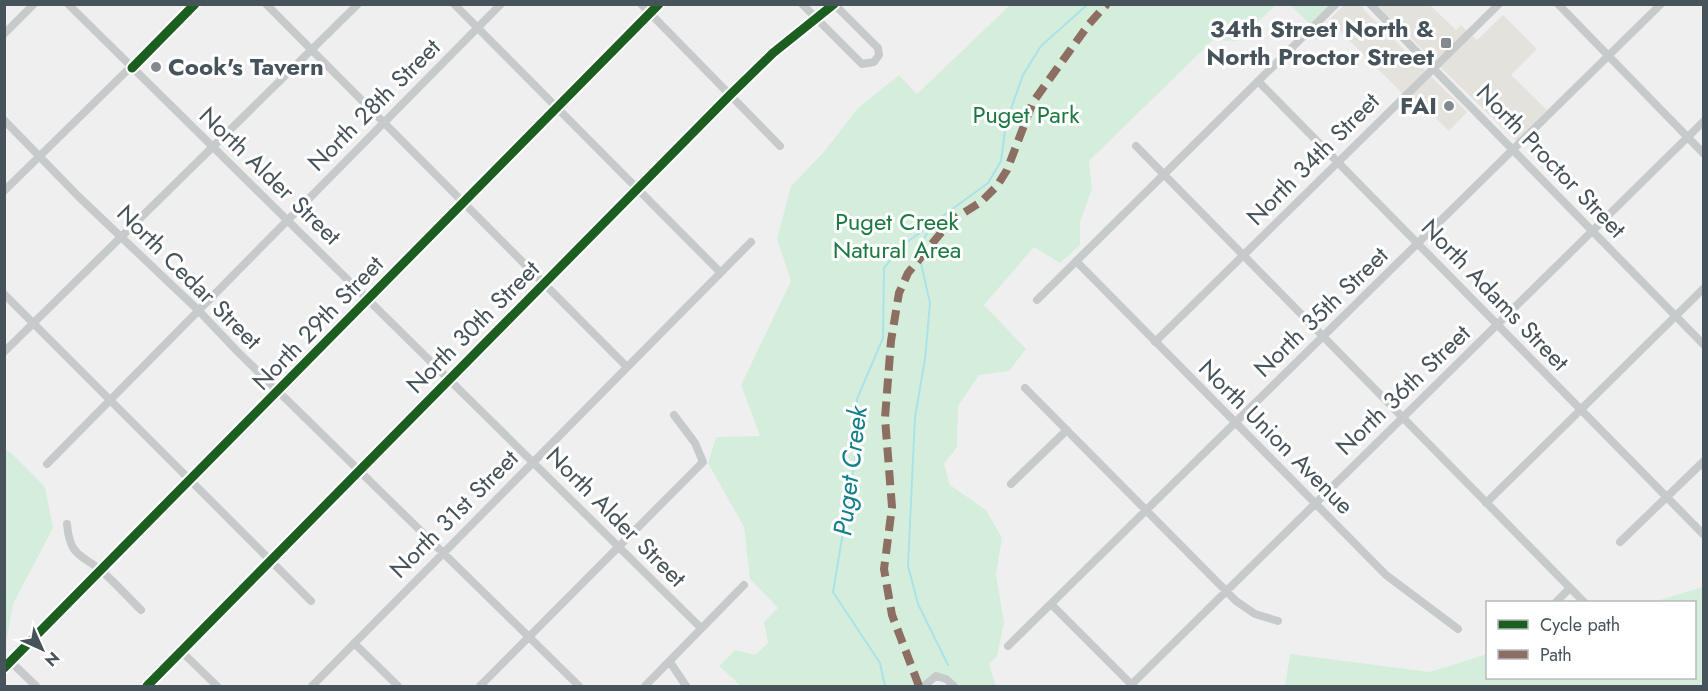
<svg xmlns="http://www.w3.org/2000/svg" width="1708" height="691" viewBox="0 0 1708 691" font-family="Jost,sans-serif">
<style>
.commercial{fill:#e4e2dd}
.green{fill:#d5eedc}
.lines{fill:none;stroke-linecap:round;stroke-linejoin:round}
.stream{stroke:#abe2e9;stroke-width:2}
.minor{stroke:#c7cacb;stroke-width:8}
.major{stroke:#c5c8ca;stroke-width:10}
.quiet{stroke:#8d6e63;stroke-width:8;stroke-dasharray:15 8;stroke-linecap:butt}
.cycleway-casing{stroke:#fff;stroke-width:13}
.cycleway{stroke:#1b5e20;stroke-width:9}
.poi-dot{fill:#828a8f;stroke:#fff;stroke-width:2}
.labels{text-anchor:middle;stroke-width:6;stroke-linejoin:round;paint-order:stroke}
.poi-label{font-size:24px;font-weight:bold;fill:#47535b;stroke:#fff;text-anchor:end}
.street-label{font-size:24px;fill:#47535b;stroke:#fff}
.park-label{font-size:24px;fill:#1b7941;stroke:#fff}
.water-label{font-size:26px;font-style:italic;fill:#137e8c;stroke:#fff}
</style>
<rect width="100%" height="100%" fill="#f0efef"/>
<path class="commercial" d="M 1344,5 L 1362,5 L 1364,10 L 1467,112 L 1449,131 L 1414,97 L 1410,101 L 1329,20 Z
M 1377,5 L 1430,5 L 1456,30 L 1461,25 L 1477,40 L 1503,15 L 1537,49 L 1511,75 L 1547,110 L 1516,141 Z"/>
<path class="green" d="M 1010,5 L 1276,5 L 1237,41 L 1213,40 L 1089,161 L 1092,189 L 1080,222 L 1080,245 L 1060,263 L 1034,247 L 984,305 L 1026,349 L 1009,371 L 979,375 L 958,406 L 957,447 L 944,464 L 950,485 L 986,510 L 1002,538 L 996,574 L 1004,622 L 997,656 L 989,664 L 996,686 L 960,686 C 947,672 931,668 921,686 L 741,686 L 719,666 L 735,650 L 755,655 L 768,643 L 764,622 L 778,608 L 750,579 L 744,527 L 708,463 L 716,437 L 760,436 L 741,385 L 791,281 L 777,239 L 791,186 L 823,153 L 858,108 L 899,75 L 917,94 Z
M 1290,5 L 1336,5 L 1313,27 Z
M 5,450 L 10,452 L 45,487 L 53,528 L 13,604 L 5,650 Z
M 1703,587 L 1703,685 L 1285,686 L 1290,654 L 1430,672 L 1487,654 L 1488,678 L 1694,678 L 1694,602 L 1653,602 Z"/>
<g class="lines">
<path class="stream" d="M 931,226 L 918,250 L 930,303 L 925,359 L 915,417 L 908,566 L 918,604 L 948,665
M 885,686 L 880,663 L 833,592 L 855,461 L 857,399 L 883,338 L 884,268 L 903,245 L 988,183 L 1001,161 L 1006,123 L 1023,75 L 1041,46 L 1088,4"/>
<path class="minor" d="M 68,4 L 701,628
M 266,4 L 626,366
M 454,4 L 720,272
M 641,4 L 780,146
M 802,4 L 862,64 L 874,62 L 879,55 L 878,48 L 834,4
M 1370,4 L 1704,345
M 1558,4 L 1704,154
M 4,34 L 34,4
M 1258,81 L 1704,535
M 4,120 L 79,197 L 198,310 L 237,351 L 579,686
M 1136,146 L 1584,602
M 4,191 L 195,4
M 1076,261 L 1386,575 L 1458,629
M 4,294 L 311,601
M 1037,300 L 1336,4
M 1155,342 L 1499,4
M 4,352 L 358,4
M 1025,388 L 1236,601 L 1255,614 L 1278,621
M 47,464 L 501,4
M 1011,484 L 1067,430
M 1486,503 L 1704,288
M 67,524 C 70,559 83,554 104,573 C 117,585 129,598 141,610
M 1620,542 L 1704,461
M 1556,602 L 1570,588
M 1051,604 L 1133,686
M 354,643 L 398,686
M 1008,646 L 1661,4
M 182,652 L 217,686
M 11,662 L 36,686
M 670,662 L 686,686
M 4,668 L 659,4
M 312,686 L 751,242
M 480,686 L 703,462 L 695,443 L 674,415
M 645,686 L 744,585
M 924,686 L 936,676 L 946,679 L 954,686
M 1130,686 L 1704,121"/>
<path class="major" d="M 147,686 L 730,95 L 773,53 L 834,4"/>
<path class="quiet" d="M 919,686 L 892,615 L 884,569 L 892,507 L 885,418 L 891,341 L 899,293 L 908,273 L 940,234 L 954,219 L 981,202 L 997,186 L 1007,170 L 1033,102 L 1089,24 L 1107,4"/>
<defs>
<path id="cycleway" d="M 132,68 L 195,4
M 4,668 L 659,4
M 147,686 L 730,95 L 773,53 L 834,4"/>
</defs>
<use href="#cycleway" class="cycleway-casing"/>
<use href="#cycleway" class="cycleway"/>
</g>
<g class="poi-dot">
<rect x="1440" y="37" width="12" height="12" rx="3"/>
<circle cx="156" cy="67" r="6"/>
<circle cx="1449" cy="106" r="6"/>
</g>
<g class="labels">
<g class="poi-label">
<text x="1434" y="37">34th Street North &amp;<tspan x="1434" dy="28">North Proctor Street</tspan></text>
<text x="168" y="75" text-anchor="start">Cook's Tavern</text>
<text x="1437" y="114">FAI</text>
</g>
<g class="street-label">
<text transform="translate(374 105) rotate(-45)" y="8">North 28th Street</text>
<text transform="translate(1313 159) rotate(-45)" y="8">North 34th Street</text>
<text transform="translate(1551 161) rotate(46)" y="8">North Proctor Street</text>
<text transform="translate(270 176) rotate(44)" y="8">North Alder Street</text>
<text transform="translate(189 277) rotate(45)" y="8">North Cedar Street</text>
<text transform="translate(1495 295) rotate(46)" y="8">North Adams Street</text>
<text transform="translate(1321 312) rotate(-44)" y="8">North 35th Street</text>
<text transform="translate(318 323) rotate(-46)" y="8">North 29th Street</text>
<text transform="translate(473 327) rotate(-45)" y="8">North 30th Street</text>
<text transform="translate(1403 390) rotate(-44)" y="8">North 36th Street</text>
<text transform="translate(1276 437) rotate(45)" y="8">North Union Avenue</text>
<text transform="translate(454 514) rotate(-45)" y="8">North 31st Street</text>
<text transform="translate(616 517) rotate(45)" y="8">North Alder Street</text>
</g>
<g class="park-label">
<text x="1026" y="123">Puget Park</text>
<text x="897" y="230">Puget Creek<tspan x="897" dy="28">Natural Area</tspan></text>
</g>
<g class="water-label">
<text transform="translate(850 471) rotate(-83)" y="9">Puget Creek</text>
</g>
</g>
<rect width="1708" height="691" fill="none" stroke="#47535b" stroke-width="12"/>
<rect x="1486" y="601" width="210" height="78" fill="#ffffff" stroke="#b5babd" stroke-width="1.5"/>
<rect x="1498" y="620" width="30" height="9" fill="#1b5e20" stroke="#b5babd" stroke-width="1.5"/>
<text x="1540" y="631" font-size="18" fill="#47535b">Cycle path</text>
<rect x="1498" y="650" width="30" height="9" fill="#8d6e63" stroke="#b5babd" stroke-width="1.5"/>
<text x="1540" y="661" font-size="18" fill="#47535b">Path</text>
<g transform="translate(42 649) rotate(135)" stroke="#ffffff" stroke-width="4.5" paint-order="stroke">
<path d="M0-4.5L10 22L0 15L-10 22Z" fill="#47535b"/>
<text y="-9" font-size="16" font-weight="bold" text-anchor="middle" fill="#47535b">N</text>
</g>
</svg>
